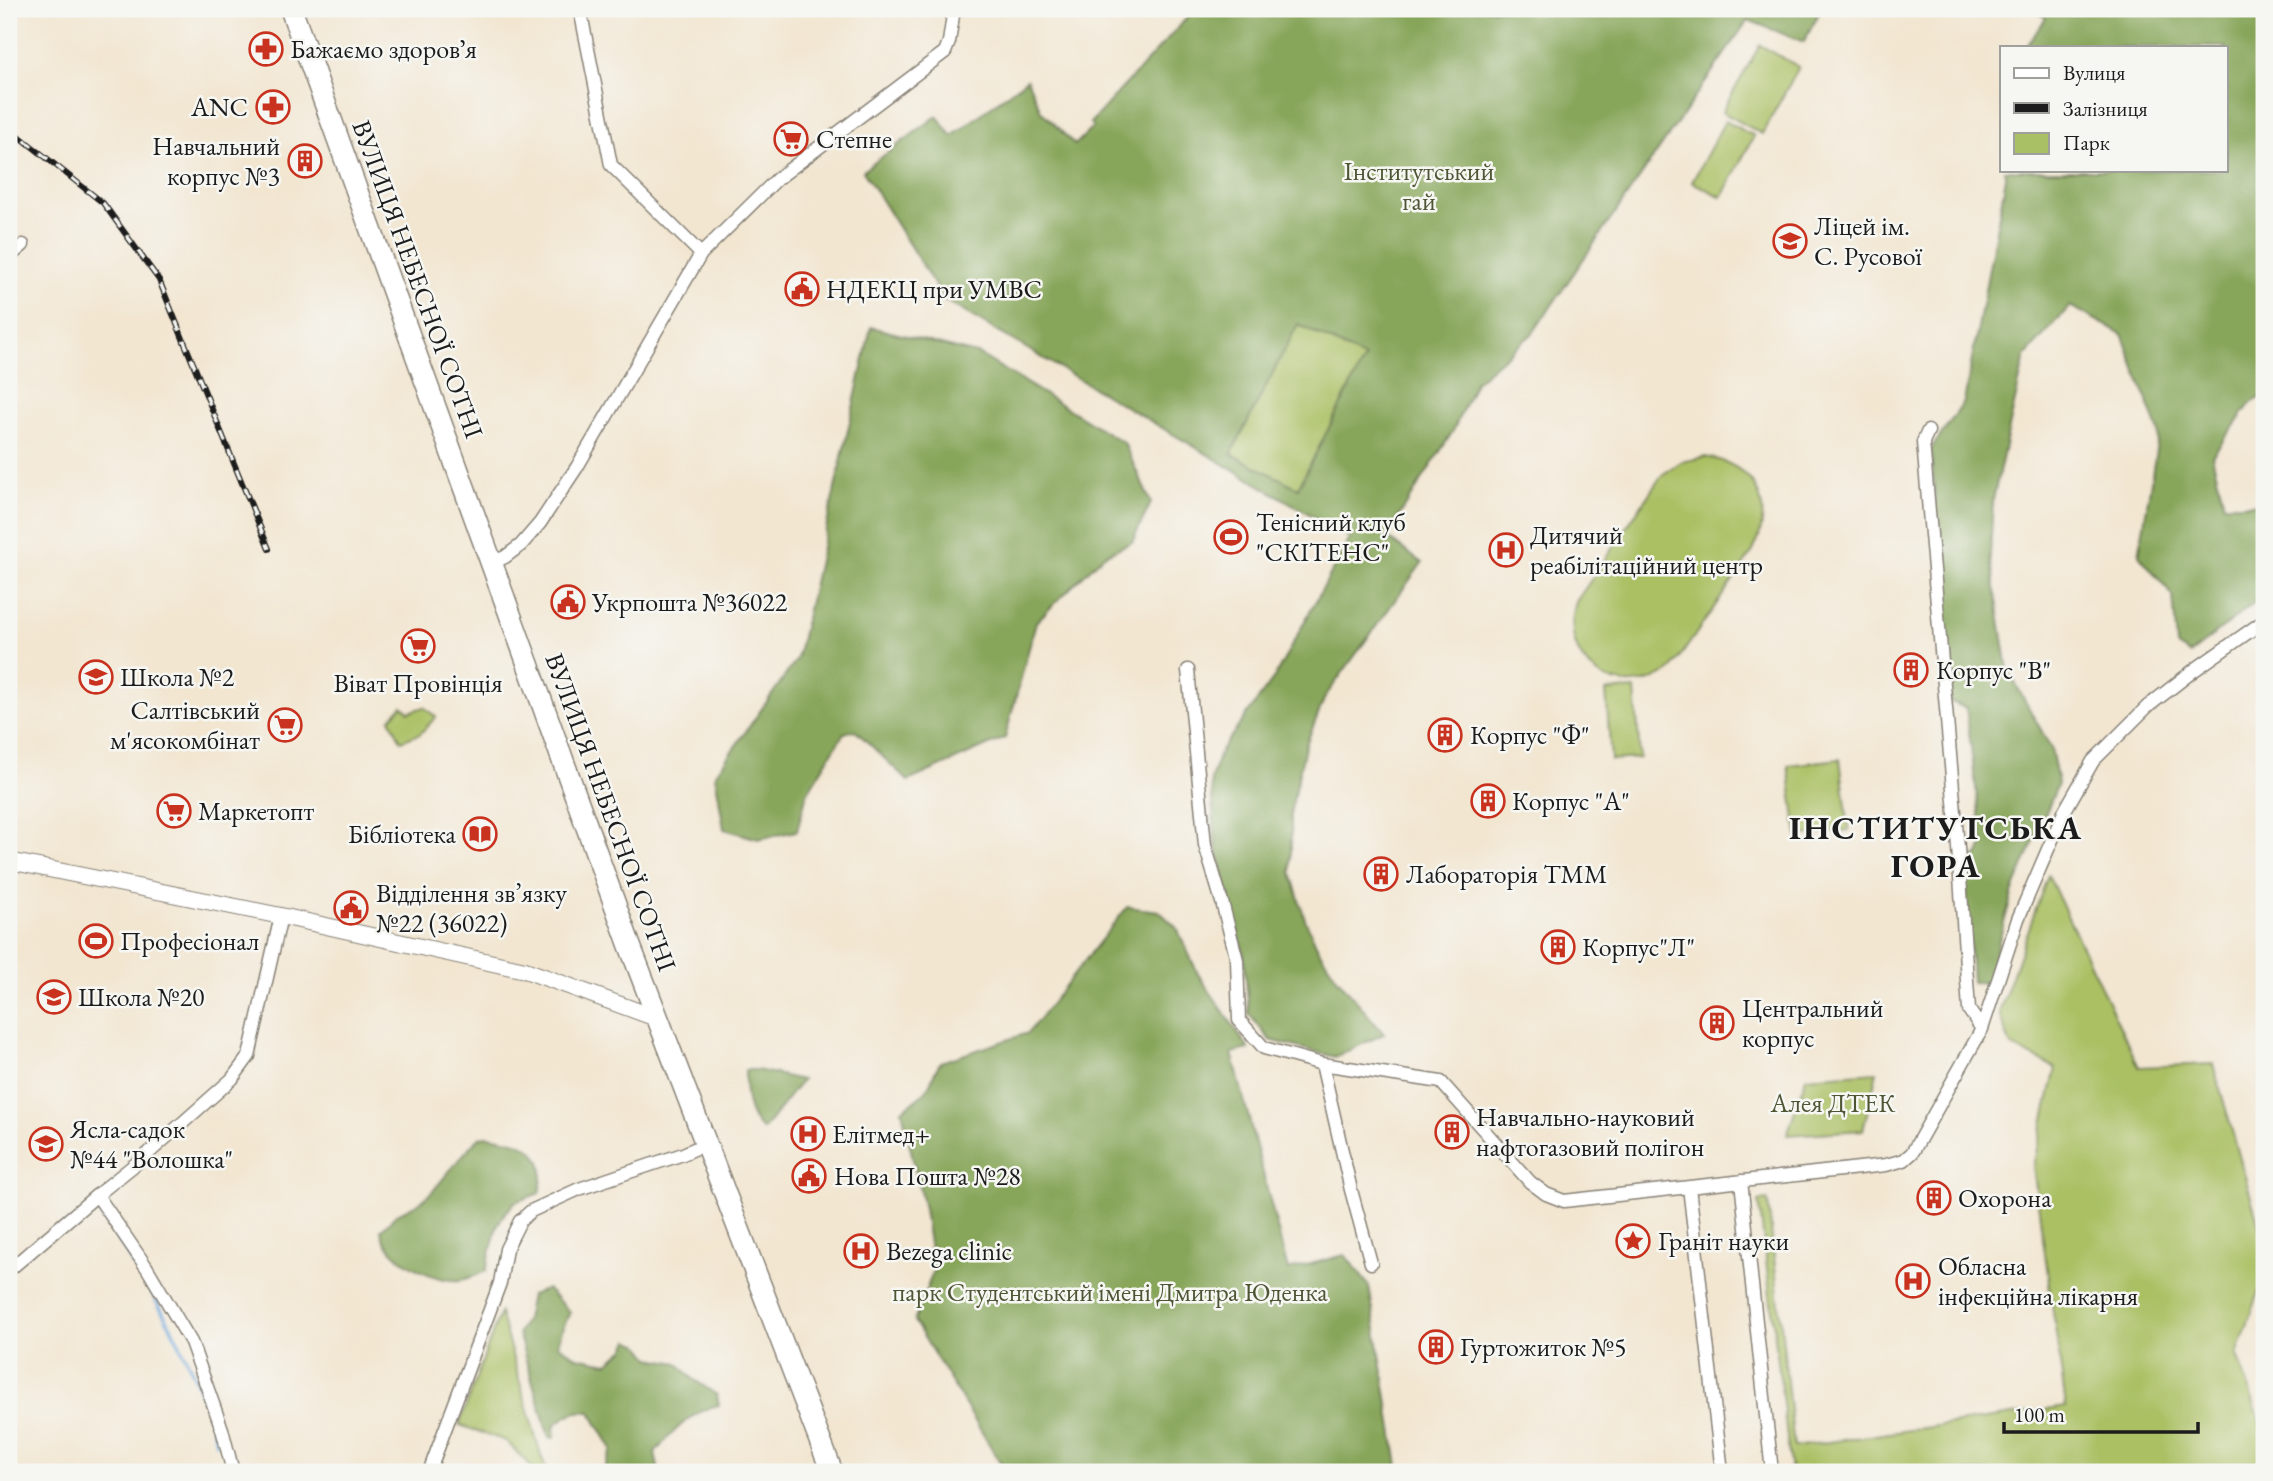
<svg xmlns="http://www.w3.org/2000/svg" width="2273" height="1481" viewBox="0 0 2273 1481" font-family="'EB Garamond',serif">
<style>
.green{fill:#aac064;stroke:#636e40;stroke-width:2}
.forest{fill:#87a65a;stroke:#52613b;stroke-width:2;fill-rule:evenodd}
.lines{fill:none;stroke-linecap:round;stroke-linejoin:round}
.stream{stroke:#6aa5da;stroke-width:3.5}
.minor-casing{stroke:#878176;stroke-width:15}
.tertiary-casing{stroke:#878176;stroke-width:18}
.primary-casing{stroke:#878176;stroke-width:24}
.minor{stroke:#fff;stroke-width:12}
.tertiary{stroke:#fff;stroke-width:16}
.primary{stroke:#fff;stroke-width:21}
.rail-casing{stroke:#1c1c1c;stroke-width:6}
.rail{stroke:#f6f6f2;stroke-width:3.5;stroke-dasharray:10;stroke-linecap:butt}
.labels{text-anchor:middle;stroke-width:5;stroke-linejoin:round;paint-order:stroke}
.poi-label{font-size:26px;fill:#1c1c1c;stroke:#f6f6f2;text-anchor:start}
.park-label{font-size:26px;fill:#4e5535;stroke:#f6f6f2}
.street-label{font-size:26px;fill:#1c1c1c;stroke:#f6f6f2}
.district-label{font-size:33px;font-weight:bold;letter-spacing:2px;fill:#1c1c1c;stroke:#f6f6f2}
</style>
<rect width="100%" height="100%" fill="#f6f6f2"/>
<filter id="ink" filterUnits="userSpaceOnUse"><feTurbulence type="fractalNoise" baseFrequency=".0143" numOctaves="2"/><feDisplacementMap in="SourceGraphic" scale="14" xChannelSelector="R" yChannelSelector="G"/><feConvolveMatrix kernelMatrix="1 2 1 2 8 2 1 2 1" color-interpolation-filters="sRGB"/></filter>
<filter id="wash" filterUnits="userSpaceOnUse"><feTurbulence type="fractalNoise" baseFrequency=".00686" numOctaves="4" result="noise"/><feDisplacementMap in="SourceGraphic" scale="28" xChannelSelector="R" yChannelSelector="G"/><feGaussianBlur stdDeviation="1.57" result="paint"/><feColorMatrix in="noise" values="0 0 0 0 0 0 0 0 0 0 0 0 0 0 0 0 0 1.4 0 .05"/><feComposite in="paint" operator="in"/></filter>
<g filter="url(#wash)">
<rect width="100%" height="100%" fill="#f2e6d1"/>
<path class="green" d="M 1760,45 L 1799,67 L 1762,134 L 1722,112 Z
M 1725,121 L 1754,136 L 1722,197 L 1692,182 Z
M 1298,323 L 1365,358 L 1298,489 L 1231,454 Z
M 1705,457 C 1756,464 1776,506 1753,551 L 1671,670 C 1618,706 1557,664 1576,602 L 1662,475 L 1681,462 Z
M 1635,689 L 1640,758 L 1611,760 L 1606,691 Z
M 402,706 L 409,712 L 424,707 L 436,717 L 420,734 L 401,741 L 390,719 Z
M 1840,759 L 1849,830 L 1797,836 L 1788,765 Z
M 2048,875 L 2139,1067 L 2213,1064 L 2264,1243 L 2264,1278 L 2237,1355 L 2262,1426 L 2264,1427 L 2264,1472 L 1791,1472 L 1759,1201 L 1768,1200 L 1794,1447 L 2066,1407 L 2033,1166 L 2056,1068 L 2011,1046 L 1999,1013 Z
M 1877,1072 L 1863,1130 L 1787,1135 L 1806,1077 Z
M 500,1313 L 541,1456 L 548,1472 L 536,1472 L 506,1441 L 459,1425 Z"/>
<path class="forest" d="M 1195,9 L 1821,9 L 1804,42 L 1748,20 L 1532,334 L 1475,382 L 1453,431 L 1387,535 L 1387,537 L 1422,563 L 1325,697 L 1305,747 L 1291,809 L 1291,873 L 1306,922 L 1318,949 L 1338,979 L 1384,1034 L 1335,1057 L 1270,1040 L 1249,1014 L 1244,957 L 1215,841 L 1211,779 L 1221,750 L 1274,678 L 1350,538 L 944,300 L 863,171 L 937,116 L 952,136 L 1027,79 L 1041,111 L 1075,145 L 1093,127 L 1090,123 ZM 1298,324 L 1365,358 L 1298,488 L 1231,454 Z
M 2033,9 L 2264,9 L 2264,396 L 2251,403 L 2212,456 L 2224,504 L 2264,504 L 2264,595 L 2190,654 L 2177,646 L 2173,596 L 2139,555 L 2159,432 L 2122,334 L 2070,306 L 2025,356 L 1993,500 L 1990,556 L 2008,670 L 2051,748 L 2058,784 L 2013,891 L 1987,983 L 1972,982 L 1964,859 L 1978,856 L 1983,845 L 1966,708 L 1951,702 L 1931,449 L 1964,402 L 2002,199 L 2006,177 L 2004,170 L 2226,170 L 2226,47 L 2026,47 L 2046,18 Z
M 871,327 L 980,355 L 1124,443 L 1151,503 L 1132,542 L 1104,555 L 1036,622 L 1005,738 L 908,781 L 855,730 L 844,733 L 807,793 L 797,831 L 758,839 L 724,829 L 715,775 L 797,659 Z
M 1127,907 L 1159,911 L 1177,928 L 1198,974 L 1249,1049 L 1232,1053 L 1288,1270 L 1345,1255 L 1369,1286 L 1399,1472 L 1006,1472 L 914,1321 L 933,1272 L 924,1209 L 902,1110 C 911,1103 921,1098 928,1088 C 933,1079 934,1070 941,1062 L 1028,1033 Z
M 745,1070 L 757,1070 L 802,1080 L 763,1130 C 745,1115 745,1091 745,1070 Z
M 487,1136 C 509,1139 539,1143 542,1170 C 542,1177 541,1186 540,1193 L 515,1202 L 505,1213 L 497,1226 L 486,1271 C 477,1275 469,1279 460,1280 C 435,1283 383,1257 381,1230 L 397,1214 L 419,1203 L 432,1192 L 474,1142 L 480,1137 Z
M 547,1289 L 570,1312 L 562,1330 L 558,1345 L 577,1357 L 608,1363 L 625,1349 L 629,1340 L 640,1345 L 650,1358 L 678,1363 L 692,1378 L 717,1395 L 719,1405 C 693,1410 672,1432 655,1453 L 659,1472 L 603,1472 L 612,1449 L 590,1412 C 575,1410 566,1415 554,1426 L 555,1438 L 549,1437 L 518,1333 L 526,1319 L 531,1295 Z"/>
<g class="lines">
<path class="stream" d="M 95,1206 C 106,1220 115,1235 125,1250 C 164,1310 199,1373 217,1443"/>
</g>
</g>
<g filter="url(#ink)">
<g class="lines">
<defs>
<path id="minor" d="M 580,9 L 611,165 L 701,254
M 9,257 L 23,245
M 1928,431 L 1923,442 L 1958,847 L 1969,1010 L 1982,1029
M 492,563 L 505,557 L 521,545 L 540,523 L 577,467 L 701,254 L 777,179 L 945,52 L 949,42 L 954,9
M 1188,670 L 1205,845 L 1222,902 L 1237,960 L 1239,1020 L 1264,1048 L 1322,1064 L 1441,1082 L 1530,1182 L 1546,1194 L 1564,1201 L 1886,1165 L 1904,1160 L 1912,1153 L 1982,1029 L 2018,919 L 2064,812 L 2093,761 L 2147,707 L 2193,671 L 2264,621
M 1322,1064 L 1351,1190 L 1371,1263
M 1741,1181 L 1772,1472
M 1689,1187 L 1722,1472
M 97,1195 L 147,1268 L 191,1342 L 222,1429 L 233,1472
M 9,1270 L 97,1195 L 143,1158 L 232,1079 L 249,1056 L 281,916
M 429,1472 L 500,1283 L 506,1249 L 520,1221 L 531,1211 L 579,1189 L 683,1154 L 705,1144"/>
<path id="tertiary" d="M 9,861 L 281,916 L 525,970 L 656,1018"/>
<path id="primary" d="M 291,9 L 630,946 L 832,1472"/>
</defs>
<use href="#minor" class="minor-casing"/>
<use href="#tertiary" class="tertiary-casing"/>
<use href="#primary" class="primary-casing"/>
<use href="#minor" class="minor"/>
<use href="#tertiary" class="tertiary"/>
<use href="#primary" class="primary"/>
<defs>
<path id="rail" d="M 9,128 L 103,203 L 159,280 L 269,549"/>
</defs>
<use href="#rail" class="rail-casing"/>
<use href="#rail" class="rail"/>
</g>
</g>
<defs>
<symbol id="pharmacy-ring" viewBox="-11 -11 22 22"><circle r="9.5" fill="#f6f6f2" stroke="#c8321e" stroke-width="1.5"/><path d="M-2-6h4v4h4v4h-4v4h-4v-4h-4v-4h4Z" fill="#c8321e"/></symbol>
<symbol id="supermarket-ring" viewBox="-11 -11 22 22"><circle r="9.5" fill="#f6f6f2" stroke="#c8321e" stroke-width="1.5"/><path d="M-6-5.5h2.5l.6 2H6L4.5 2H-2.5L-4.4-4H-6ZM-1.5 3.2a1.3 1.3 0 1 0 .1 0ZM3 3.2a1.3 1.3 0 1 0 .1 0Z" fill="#c8321e"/></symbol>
<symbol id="building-ring" viewBox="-11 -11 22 22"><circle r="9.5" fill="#f6f6f2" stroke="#c8321e" stroke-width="1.5"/><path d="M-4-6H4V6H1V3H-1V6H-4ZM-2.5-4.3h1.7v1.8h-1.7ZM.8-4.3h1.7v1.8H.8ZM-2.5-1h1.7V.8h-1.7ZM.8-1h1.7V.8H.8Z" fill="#c8321e"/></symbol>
<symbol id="school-ring" viewBox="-11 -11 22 22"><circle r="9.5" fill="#f6f6f2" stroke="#c8321e" stroke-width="1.5"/><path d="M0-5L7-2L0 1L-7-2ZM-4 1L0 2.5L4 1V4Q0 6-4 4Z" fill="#c8321e"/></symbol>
<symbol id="civic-ring" viewBox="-11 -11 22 22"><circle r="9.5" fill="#f6f6f2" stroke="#c8321e" stroke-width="1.5"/><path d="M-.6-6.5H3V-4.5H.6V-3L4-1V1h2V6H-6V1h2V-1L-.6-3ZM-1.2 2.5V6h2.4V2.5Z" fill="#c8321e"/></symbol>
<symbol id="stadium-ring" viewBox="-11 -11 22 22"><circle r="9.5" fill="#f6f6f2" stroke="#c8321e" stroke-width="1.5"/><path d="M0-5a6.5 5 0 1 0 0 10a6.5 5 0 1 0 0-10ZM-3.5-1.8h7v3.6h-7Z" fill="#c8321e"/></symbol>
<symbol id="hospital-ring" viewBox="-11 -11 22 22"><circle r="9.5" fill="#f6f6f2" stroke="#c8321e" stroke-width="1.5"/><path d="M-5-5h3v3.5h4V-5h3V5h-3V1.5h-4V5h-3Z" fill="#c8321e"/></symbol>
<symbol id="library-ring" viewBox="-11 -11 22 22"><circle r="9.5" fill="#f6f6f2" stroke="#c8321e" stroke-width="1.5"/><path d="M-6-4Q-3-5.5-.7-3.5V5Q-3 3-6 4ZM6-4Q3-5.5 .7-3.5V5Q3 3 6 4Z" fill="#c8321e"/></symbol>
<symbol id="sight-ring" viewBox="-11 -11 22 22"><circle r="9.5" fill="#f6f6f2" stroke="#c8321e" stroke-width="1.5"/><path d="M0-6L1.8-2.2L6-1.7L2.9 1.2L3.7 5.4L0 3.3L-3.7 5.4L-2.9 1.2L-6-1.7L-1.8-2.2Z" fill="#c8321e"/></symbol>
</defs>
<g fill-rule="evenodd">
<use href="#pharmacy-ring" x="247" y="30" width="38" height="38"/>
<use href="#pharmacy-ring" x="254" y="88" width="38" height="38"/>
<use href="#supermarket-ring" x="772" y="120" width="38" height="38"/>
<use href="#building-ring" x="286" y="142" width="38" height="38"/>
<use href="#school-ring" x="1771" y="222" width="38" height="38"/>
<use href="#civic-ring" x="783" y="270" width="38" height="38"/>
<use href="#stadium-ring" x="1212" y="518" width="38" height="38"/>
<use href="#hospital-ring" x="1487" y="531" width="38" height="38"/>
<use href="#civic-ring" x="549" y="583" width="38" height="38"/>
<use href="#supermarket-ring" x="399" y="627" width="38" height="38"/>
<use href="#building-ring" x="1892" y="651" width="38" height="38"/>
<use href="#school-ring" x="77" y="658" width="38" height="38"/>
<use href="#supermarket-ring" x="266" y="706" width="38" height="38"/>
<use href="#building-ring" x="1426" y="716" width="38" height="38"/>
<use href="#building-ring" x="1469" y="782" width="38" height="38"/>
<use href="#supermarket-ring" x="155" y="792" width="38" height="38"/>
<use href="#library-ring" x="461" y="815" width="38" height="38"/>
<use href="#building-ring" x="1362" y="855" width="38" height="38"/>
<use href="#civic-ring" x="332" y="889" width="38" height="38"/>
<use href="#stadium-ring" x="77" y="922" width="38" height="38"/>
<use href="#building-ring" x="1539" y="928" width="38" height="38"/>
<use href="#school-ring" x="35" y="978" width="38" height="38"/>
<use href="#building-ring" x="1698" y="1004" width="38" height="38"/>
<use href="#building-ring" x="1433" y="1113" width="38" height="38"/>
<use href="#hospital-ring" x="789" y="1115" width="38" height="38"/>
<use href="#school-ring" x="27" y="1125" width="38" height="38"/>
<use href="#civic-ring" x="790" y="1157" width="38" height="38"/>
<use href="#building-ring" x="1915" y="1179" width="38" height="38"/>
<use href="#sight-ring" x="1614" y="1222" width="38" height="38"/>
<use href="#hospital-ring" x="842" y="1232" width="38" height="38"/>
<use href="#hospital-ring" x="1894" y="1262" width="38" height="38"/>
<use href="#building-ring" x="1417" y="1328" width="38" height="38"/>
</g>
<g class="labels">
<g class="poi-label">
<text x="290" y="58">Бажаємо здоровʼя</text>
<text x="248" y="116" text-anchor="end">ANC</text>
<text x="816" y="148">Степне</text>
<text x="280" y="155" text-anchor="end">Навчальний<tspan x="280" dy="30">корпус №3</tspan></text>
<text x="1814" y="235">Ліцей ім.<tspan x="1814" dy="30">С. Русової</tspan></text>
<text x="826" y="298">НДЕКЦ при УМВС</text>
<text x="1256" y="531">Тенісний клуб<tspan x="1256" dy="30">"СКІТЕНС"</tspan></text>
<text x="1530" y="544">Дитячий<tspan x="1530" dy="30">реабілітаційний центр</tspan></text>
<text x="592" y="611">Укрпошта №36022</text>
<text x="1936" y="679">Корпус "В"</text>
<text x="120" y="686">Школа №2</text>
<text x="418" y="692" text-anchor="middle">Віват Провінція</text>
<text x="260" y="719" text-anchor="end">Салтівський<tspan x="260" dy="30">м'ясокомбінат</tspan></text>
<text x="1470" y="744">Корпус "Ф"</text>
<text x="1512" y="810">Корпус "А"</text>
<text x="198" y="820">Маркетопт</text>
<text x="456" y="843" text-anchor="end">Бібліотека</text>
<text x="1406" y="883">Лабораторія ТММ</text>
<text x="376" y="902">Відділення зв’язку<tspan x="376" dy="30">№22 (36022)</tspan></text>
<text x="120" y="950">Професіонал</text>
<text x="1582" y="956">Корпус"Л"</text>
<text x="78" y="1006">Школа №20</text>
<text x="1742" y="1017">Центральний<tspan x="1742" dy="30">корпус</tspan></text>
<text x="1476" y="1126">Навчально-науковий<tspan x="1476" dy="30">нафтогазовий полігон</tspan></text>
<text x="70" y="1138">Ясла-садок<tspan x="70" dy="30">№44 "Волошка"</tspan></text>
<text x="832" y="1143">Елітмед+</text>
<text x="834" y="1185">Нова Пошта №28</text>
<text x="1958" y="1207">Охорона</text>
<text x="1658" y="1250">Граніт науки</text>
<text x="886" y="1260">Bezega clinic</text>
<text x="1938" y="1275">Обласна<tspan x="1938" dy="30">інфекційна лікарня</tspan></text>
<text x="1460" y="1356">Гуртожиток №5</text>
</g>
<g class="park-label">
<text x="1419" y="180">Інститутський<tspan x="1419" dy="30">гай</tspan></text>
<text x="1833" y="1112">Алея ДТЕК</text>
<text x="1110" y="1301">парк Студентський імені Дмитра Юденка</text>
</g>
<g class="street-label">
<text transform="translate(418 279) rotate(70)" y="9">ВУЛИЦЯ НЕБЕСНОЇ СОТНІ</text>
<text transform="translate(611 812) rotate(70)" y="9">ВУЛИЦЯ НЕБЕСНОЇ СОТНІ</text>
</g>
<g class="district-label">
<text x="1936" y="839">ІНСТИТУТСЬКА<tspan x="1936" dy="38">ГОРА</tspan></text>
</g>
</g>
<rect width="2273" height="1481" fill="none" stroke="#f6f6f2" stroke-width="35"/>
<rect x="2000" y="46" width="228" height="126" fill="#f6f6f2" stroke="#9f9f9c" stroke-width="2"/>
<rect x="2014" y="68" width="35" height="10" fill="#ffffff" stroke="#9f9f9c" stroke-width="2"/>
<text x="2063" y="80" font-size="21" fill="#1c1c1c">Вулиця</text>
<rect x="2014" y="103" width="35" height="10" fill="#1c1c1c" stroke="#9f9f9c" stroke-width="2"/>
<text x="2063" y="116" font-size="21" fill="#1c1c1c">Залізниця</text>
<rect x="2014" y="133" width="35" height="21" fill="#aac064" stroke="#9f9f9c" stroke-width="2"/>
<text x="2063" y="150" font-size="21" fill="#1c1c1c">Парк</text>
<path d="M2004 1422v10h194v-10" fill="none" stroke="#1c1c1c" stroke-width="3.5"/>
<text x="2014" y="1422" font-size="21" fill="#1c1c1c" stroke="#f6f6f2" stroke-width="5" paint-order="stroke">100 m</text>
</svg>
